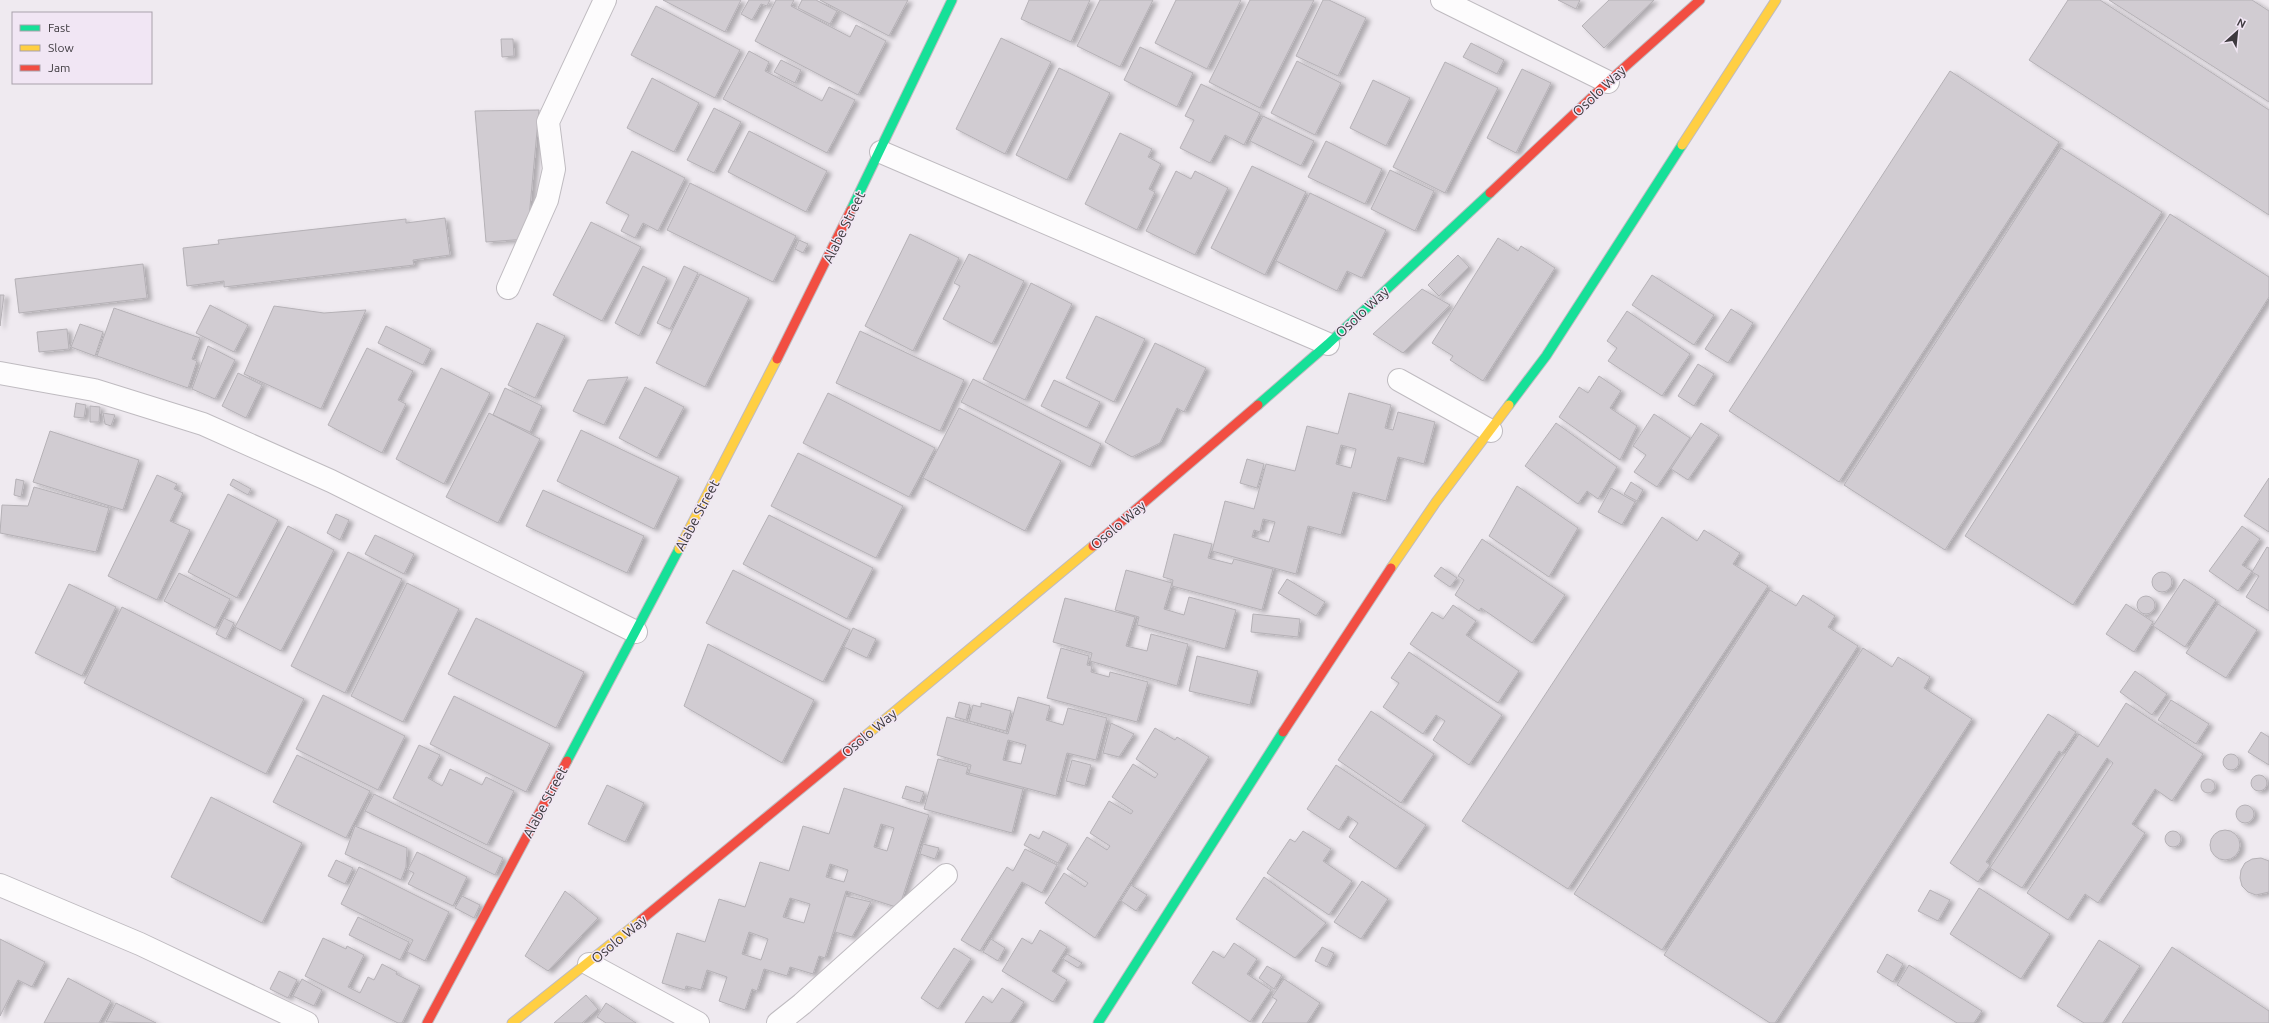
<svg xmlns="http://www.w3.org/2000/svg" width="2269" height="1023" viewBox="0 0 2269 1023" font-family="Ubuntu,sans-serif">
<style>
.building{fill:#d1ccd2;stroke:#b5b1b6;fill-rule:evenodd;filter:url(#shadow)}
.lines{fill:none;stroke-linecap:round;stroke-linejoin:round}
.street-casing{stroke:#bfbbc0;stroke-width:24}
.fast-casing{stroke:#bfbbc0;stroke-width:11}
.slow-casing{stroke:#bfbbc0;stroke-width:11}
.jam-casing{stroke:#bfbbc0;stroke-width:11}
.street{stroke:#fdfcfd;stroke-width:22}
.fast{stroke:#16e098;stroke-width:9}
.slow{stroke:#ffcf43;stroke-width:9}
.jam{stroke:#f24e42;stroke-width:9}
.labels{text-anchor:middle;stroke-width:3;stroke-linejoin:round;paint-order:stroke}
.street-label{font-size:14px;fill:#3d393e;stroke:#f1e6f4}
</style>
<defs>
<filter id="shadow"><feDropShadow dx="4.5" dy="2.5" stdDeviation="2" flood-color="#0004"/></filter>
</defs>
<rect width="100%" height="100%" fill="#efeaf0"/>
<path class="building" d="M 663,0 L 741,0 L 725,32 Z
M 749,0 L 770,0 L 767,6 L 761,4 L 752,20 L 741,14 Z
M 776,0 L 794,0 L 791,6 L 850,37 L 856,25 L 886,41 L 858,95 L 755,41 Z
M 802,0 L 816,0 L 837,11 L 830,24 L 798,8 Z
M 820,0 L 908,0 L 889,36 Z
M 1029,0 L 1090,0 L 1071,42 L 1021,19 Z
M 1100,0 L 1153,0 L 1120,67 L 1077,46 Z
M 1176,0 L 1241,0 L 1207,69 L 1155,43 Z
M 1250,0 L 1314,0 L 1260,108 L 1209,82 Z
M 1323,0 L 1329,0 L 1366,18 L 1338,76 L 1296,56 Z
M 1558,0 L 1580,0 L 1576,9 Z
M 1609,0 L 1654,0 L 1604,48 L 1582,26 Z
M 2068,0 L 2100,0 L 2269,110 L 2269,215 L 2029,60 Z
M 2109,0 L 2252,0 L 2269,11 L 2269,102 Z
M 656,6 L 740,50 L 715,98 L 631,55 Z
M 1001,38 L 1051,62 L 1005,154 L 956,129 Z
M 501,39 L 513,39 L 514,56 L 502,57 Z
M 1471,43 L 1504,60 L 1497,74 L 1463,57 Z
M 1140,47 L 1193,73 L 1177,107 L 1124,80 Z
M 749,51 L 769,62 L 765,71 L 822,101 L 829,87 L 855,100 L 827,153 L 723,99 Z
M 781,60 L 801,70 L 795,83 L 774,72 Z
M 1297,61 L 1341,83 L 1315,135 L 1271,113 Z
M 1445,62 L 1498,88 L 1445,193 L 1393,167 Z
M 1059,68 L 1110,93 L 1067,180 L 1016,155 Z
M 1522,69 L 1551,83 L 1516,153 L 1487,138 Z
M 1950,71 L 2059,142 L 1839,482 L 1729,411 Z
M 652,78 L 699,103 L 674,152 L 627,128 Z
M 1373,80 L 1410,98 L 1386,146 L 1350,128 Z
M 1201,84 L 1260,113 L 1244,145 L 1225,135 L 1210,163 L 1180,148 L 1194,120 L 1185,116 Z
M 714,108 L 741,122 L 714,173 L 687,160 Z
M 539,110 L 527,239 L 486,242 L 475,111 Z
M 1263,116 L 1314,141 L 1301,166 L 1250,141 Z
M 749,131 L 827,171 L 806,212 L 728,172 Z
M 1120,133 L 1152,149 L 1148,157 L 1161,164 L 1149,189 L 1155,192 L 1137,230 L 1085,204 Z
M 1326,141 L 1382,169 L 1365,204 L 1308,177 Z
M 2061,148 L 2162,212 L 1945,550 L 1844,485 Z
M 632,151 L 685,178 L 658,231 L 643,223 L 635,238 L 621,231 L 629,215 L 606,203 Z
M 1252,166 L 1306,192 L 1265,275 L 1211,248 Z
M 1390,170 L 1434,191 L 1415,231 L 1371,209 Z
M 1176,171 L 1191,179 L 1195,171 L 1228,188 L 1195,255 L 1146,231 Z
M 690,183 L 796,236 L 773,282 L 667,230 Z
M 1310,193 L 1386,230 L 1362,278 L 1347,271 L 1337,291 L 1276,261 Z
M 2170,214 L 2269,277 L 2269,297 L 2073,605 L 1965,536 Z
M 445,218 L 450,255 L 413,260 L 414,265 L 224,287 L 224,281 L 187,286 L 183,248 L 219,244 L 218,240 L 406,219 L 406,223 Z
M 591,222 L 641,247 L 602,321 L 553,295 Z
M 910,234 L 959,258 L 913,351 L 865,326 Z
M 1498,238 L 1518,251 L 1521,246 L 1555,268 L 1483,381 L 1450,360 L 1453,356 L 1432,343 Z
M 799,240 L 808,244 L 803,253 L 795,249 Z
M 969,254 L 1024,281 L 992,344 L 943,319 L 960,286 L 954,283 Z
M 1458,255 L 1469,267 L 1439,296 L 1428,285 Z
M 143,264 L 147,298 L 19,313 L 15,279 Z
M 643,266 L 667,278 L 639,336 L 615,323 Z
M 684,266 L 698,273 L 670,329 L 657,323 Z
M 700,274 L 749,298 L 705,387 L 656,363 Z
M 1652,275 L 1714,315 L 1694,345 L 1632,305 Z
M 1031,283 L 1072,304 L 1025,400 L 983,379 Z
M 1422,289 L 1450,305 L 1403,353 L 1373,334 Z
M 0,295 L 4,295 L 0,326 Z
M 210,305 L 248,325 L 234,352 L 196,333 Z
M 274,306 L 324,313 L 366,310 L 321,409 L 244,374 Z
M 114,308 L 200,338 L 192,359 L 197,361 L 188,388 L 97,356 Z
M 1731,309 L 1753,323 L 1728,363 L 1705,349 Z
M 1627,311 L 1690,354 L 1662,396 L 1608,361 L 1617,348 L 1607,341 Z
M 1096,316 L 1145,339 L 1114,402 L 1066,378 Z
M 537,323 L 565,336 L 535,398 L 508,385 Z
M 80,324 L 103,332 L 95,356 L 71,347 Z
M 386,326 L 431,349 L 423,365 L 378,343 Z
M 67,329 L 69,349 L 39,352 L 37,332 Z
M 860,331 L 964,380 L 940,431 L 836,383 Z
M 1155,343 L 1206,368 L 1184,412 L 1177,408 L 1160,443 L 1132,457 L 1105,442 Z
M 208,346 L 235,360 L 215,399 L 192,389 Z
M 367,348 L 413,371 L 398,400 L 406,404 L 382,453 L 328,425 Z
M 1698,364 L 1714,374 L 1694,406 L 1678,396 Z
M 441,368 L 490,393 L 444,484 L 396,459 Z
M 238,373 L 262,385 L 246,418 L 222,406 Z
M 1599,376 L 1621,391 L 1610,408 L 1637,426 L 1620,460 L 1559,417 L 1579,387 L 1588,393 Z
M 628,377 L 604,425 L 573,411 L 588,380 Z
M 973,379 L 1101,444 L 1090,467 L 961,402 Z
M 1054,380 L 1100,402 L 1087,428 L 1041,406 Z
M 645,387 L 684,407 L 657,458 L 619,438 Z
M 505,388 L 542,406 L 530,432 L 493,415 Z
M 828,393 L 935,448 L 909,497 L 803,443 Z
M 1349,393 L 1391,405 L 1385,428 L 1393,430 L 1398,412 L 1435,422 L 1424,464 L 1398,457 L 1386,501 L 1353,492 L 1341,535 L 1308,526 L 1296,574 L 1212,551 L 1225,501 L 1254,509 L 1266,464 L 1295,471 L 1307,426 L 1338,434 ZM 1341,445 L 1356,449 L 1351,468 L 1336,464 ZM 1263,519 L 1275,522 L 1269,542 L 1252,537 L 1254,530 L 1260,532 Z
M 76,403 L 86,405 L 84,418 L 74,417 Z
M 90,406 L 100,407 L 99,422 L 90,422 Z
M 959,408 L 1061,461 L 1025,531 L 923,478 Z
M 103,413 L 115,415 L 111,426 L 105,424 Z
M 489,413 L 540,439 L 498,523 L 446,497 Z
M 1654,414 L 1690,438 L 1657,487 L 1634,472 L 1646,455 L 1633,446 Z
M 1556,423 L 1617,467 L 1598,499 L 1587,491 L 1578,504 L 1525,466 Z
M 1701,423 L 1719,435 L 1688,480 L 1671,469 Z
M 581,430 L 679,477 L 654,529 L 557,481 Z
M 50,431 L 139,460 L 123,510 L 33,482 Z
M 798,453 L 903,506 L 876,558 L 771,506 Z
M 1247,459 L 1264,464 L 1257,488 L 1240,483 Z
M 157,475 L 177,484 L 174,489 L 183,493 L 170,521 L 190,530 L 157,600 L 108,576 Z
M 2269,478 L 2269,532 L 2244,516 Z
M 16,479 L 24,481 L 21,497 L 14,495 Z
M 233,479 L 251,489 L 248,495 L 230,485 Z
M 1631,482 L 1643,490 L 1637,501 L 1624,494 Z
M 1517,486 L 1578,528 L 1549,577 L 1489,536 Z
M 34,487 L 109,508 L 96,552 L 0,533 L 2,505 L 28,506 Z
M 1611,488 L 1635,502 L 1622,525 L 1598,512 Z
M 543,490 L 644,536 L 627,573 L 526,526 Z
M 228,494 L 278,520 L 237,598 L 188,572 Z
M 336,514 L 349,520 L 340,540 L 327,533 Z
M 769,515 L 873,568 L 847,619 L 743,564 Z
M 1662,517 L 1697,541 L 1704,530 L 1740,553 L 1733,564 L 1768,586 L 1568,889 L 1462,821 Z
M 288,526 L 334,550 L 281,651 L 235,627 Z
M 2242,526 L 2260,539 L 2242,565 L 2252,571 L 2238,591 L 2209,571 Z
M 1174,534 L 1212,544 L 1208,558 L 1232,564 L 1234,559 L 1273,569 L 1262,610 L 1172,586 L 1173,580 L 1163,577 Z
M 375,535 L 414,554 L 404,574 L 365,554 Z
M 1482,539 L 1565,595 L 1532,643 L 1481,608 L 1479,611 L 1455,595 L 1464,580 L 1458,576 Z
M 2267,547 L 2269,548 L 2269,611 L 2246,597 L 2259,576 L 2252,572 Z
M 348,552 L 402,579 L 345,693 L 291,666 Z
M 1441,567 L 1457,578 L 1450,587 L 1434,576 Z
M 733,570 L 850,630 L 823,682 L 706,623 Z
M 1126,570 L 1172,583 L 1164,609 L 1184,615 L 1189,597 L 1236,610 L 1225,649 L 1137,625 L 1139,617 L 1115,610 Z
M2152 582a10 10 0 1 1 20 0a10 10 0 1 1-20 0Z
M 179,573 L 230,599 L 215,628 L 164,601 Z
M 1287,579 L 1325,602 L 1316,616 L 1278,593 Z
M 2184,579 L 2216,600 L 2185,647 L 2153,626 Z
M 407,583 L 459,609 L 403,722 L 351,696 Z
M 69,584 L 116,607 L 82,676 L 35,653 Z
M 1770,590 L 1796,606 L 1803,595 L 1835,616 L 1828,627 L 1858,646 L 1662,950 L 1574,894 Z
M2137 605a9 9 0 1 1 18 0a9 9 0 1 1-18 0Z
M 1065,598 L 1135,617 L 1126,646 L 1147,651 L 1151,634 L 1188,644 L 1177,686 L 1090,661 L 1092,653 L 1053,642 Z
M 2126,604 L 2153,622 L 2134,652 L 2106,634 Z
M 2218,604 L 2257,630 L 2226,678 L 2186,653 Z
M 1453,605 L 1476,621 L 1466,635 L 1519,671 L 1498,703 L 1410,644 L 1432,612 L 1443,619 Z
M 122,607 L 304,699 L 266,774 L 84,683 Z
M 1253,614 L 1300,619 L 1298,637 L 1251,632 Z
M 224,618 L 234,623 L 226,639 L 216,634 Z
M 476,618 L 584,672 L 556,728 L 448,674 Z
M 853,628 L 876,639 L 867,658 L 844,647 Z
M 708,644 L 814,700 L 782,763 L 684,706 Z
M 1061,648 L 1089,656 L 1087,665 L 1092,666 L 1091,672 L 1109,677 L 1110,672 L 1148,682 L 1137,722 L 1047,698 Z
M 1863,648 L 1892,667 L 1898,657 L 1930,677 L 1924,688 L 1972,719 L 1775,1023 L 1770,1023 L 1664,955 Z
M 1409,652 L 1502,715 L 1469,765 L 1433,740 L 1445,721 L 1436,715 L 1423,734 L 1383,707 L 1399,683 L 1391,678 Z
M 1197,656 L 1258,671 L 1250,705 L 1189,691 Z
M 2135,671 L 2167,694 L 2152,715 L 2120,692 Z
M 323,695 L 405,736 L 378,790 L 296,749 Z
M 454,696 L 550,744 L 526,792 L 430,744 Z
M 1018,697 L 1050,706 L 1046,720 L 1063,725 L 1068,708 L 1107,718 L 1096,760 L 1067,753 L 1056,796 L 969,773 L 971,765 L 937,755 L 947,717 L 1008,734 ZM 1008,740 L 1026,745 L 1021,764 L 1003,760 Z
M 2171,700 L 2209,724 L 2196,744 L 2158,720 Z
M 959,702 L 970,705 L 966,720 L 955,717 Z
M 981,703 L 1011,711 L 1006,731 L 969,721 L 973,705 L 981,707 Z
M 2126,703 L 2203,754 L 2172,801 L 2155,789 L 2132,824 L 2145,833 L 2098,903 L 2085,894 L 2068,920 L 2027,893 L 2113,763 L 2107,758 L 2022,888 L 1990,868 L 2079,734 L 2098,747 Z
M 1371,711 L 1434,754 L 1401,803 L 1338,760 Z
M 2048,714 L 2076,732 L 2062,753 L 2059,751 L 1986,862 L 1990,865 L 1978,882 L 1950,863 Z
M 1111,723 L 1134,734 L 1119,757 L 1103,753 Z
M 1155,728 L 1175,740 L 1177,737 L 1209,757 L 1095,938 L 1045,903 L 1064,873 L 1085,887 L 1088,883 L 1067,869 L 1087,837 L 1107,850 L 1110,846 L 1090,833 L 1109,801 L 1131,814 L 1133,811 L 1112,797 L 1133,764 L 1155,778 L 1158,774 L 1136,759 Z
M 2261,732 L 2269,737 L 2269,765 L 2248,752 Z
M 419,745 L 440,755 L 428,778 L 442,786 L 450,769 L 482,785 L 486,777 L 514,791 L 487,845 L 393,798 Z
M2223 762a8 8 0 1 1 16 0a8 8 0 1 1-16 0Z
M 297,755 L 370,791 L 346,838 L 273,802 Z
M 938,759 L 968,767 L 966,774 L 1023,789 L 1012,833 L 924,809 Z
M 1072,760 L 1091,765 L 1085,786 L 1066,781 Z
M 1336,765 L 1426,825 L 1396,869 L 1349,837 L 1358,823 L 1348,816 L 1339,830 L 1307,809 Z
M2251 783a8 8 0 1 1 16 0a8 8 0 1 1-16 0Z
M2201 786a7 7 0 1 1 14 0a7 7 0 1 1-14 0Z
M 607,785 L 644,803 L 625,842 L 588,824 Z
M 906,786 L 924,792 L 920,803 L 902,798 Z
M 844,788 L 929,815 L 899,908 L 846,891 L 825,958 L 819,956 L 813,974 L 790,967 L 787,976 L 764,969 L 757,991 L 752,989 L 745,1010 L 719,1001 L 727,977 L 707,970 L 701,990 L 686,986 L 685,990 L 662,983 L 677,933 L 705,942 L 719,899 L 745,907 L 760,862 L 789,871 L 803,826 L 829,834 ZM 881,824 L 894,828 L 887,851 L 874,847 ZM 830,864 L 848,870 L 844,882 L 826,877 ZM 790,898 L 810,904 L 804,923 L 783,917 ZM 749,932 L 768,939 L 761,960 L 742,954 Z
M 374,794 L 503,858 L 495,875 L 365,811 Z
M 211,797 L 302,843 L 262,923 L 171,877 Z
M2236 814a9 9 0 1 1 18 0a9 9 0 1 1-18 0Z
M 355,826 L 407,848 L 406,867 L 401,880 L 345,854 Z
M2210 845a15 15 0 1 1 30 0a15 15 0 1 1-30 0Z
M 1043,831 L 1068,844 L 1058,863 L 1024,845 L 1030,834 L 1039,839 Z
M 1303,831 L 1331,849 L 1323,861 L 1352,881 L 1329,915 L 1267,873 L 1290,839 L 1295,842 Z
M2165 839a8 8 0 1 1 16 0a8 8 0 1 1-16 0Z
M 923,844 L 939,848 L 935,859 L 920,854 Z
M 1025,849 L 1057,865 L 1042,893 L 1022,882 L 980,951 L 961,940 L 1007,867 L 1013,871 Z
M 417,852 L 467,877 L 453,906 L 408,884 L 414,873 L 408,870 Z
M 2261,858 L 2269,861 L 2269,892 L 2256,895 L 2248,892 L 2242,886 L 2240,878 L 2241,870 L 2245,863 L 2252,859 Z
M 336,860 L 353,868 L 345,884 L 328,876 Z
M 359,867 L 449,912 L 425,961 L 407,952 L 413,940 L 341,904 Z
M 1264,877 L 1326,923 L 1295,958 L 1236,919 Z
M 1362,881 L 1388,899 L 1361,939 L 1334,922 Z
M 1131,885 L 1147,895 L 1136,911 L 1121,901 Z
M 1979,888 L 2050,934 L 2021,979 L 1950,934 Z
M 1930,890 L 1950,900 L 1938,921 L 1918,911 Z
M 565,891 L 598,918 L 548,971 L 525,956 Z
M 462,896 L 480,905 L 474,918 L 455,908 Z
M 846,896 L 871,902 L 852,937 L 835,932 Z
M 358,917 L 409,942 L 400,960 L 349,935 Z
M 1040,930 L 1067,947 L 1052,971 L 1067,980 L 1053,1002 L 1002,971 L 1022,938 L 1032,944 Z
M 323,938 L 346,949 L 347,946 L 364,955 L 348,987 L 360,993 L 368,977 L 374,980 L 382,964 L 397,972 L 396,974 L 420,986 L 402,1023 L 398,1023 L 305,976 Z
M 0,939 L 45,962 L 32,987 L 18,980 L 0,1016 Z
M 991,939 L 1005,948 L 998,961 L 983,952 Z
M 2099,940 L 2140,966 L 2103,1023 L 2084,1023 L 2057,1006 Z
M 1234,943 L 1257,959 L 1247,974 L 1271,990 L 1250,1022 L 1192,983 L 1213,951 L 1224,958 Z
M 1322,947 L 1334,953 L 1327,967 L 1315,961 Z
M 2172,947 L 2269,1011 L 2269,1023 L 2122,1023 Z
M 954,948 L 971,959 L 938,1009 L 921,998 Z
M 1067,954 L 1082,963 L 1078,968 L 1063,959 Z
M 1887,954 L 1903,964 L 1893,982 L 1877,972 Z
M 1909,965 L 1982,1011 L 1974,1023 L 1957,1023 L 1897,985 Z
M 1267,966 L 1282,975 L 1274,989 L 1259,978 Z
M 279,971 L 297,980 L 288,998 L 270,989 Z
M 68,978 L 111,1001 L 99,1023 L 44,1023 Z
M 302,979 L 322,990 L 314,1006 L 293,996 Z
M 1284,979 L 1320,1003 L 1307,1023 L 1262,1023 L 1277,1000 L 1272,997 Z
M 1002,988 L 1024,1002 L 1010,1023 L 965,1023 L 983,996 L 992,1003 Z
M 586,995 L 598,1009 L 582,1023 L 554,1023 Z
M 116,1003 L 156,1023 L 106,1022 Z
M 606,1003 L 636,1023 L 606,1023 L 597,1017 Z"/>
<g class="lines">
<defs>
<path id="street" d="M 1442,0 L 1608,82
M 881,152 L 1328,344
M 508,288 L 547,200 L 554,169 L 548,122 L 605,0
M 0,373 L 94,390 L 203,424 L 331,481 L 636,632
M 1399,380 L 1491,431
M 0,885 L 140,944 L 307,1023
M 589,964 L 698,1023
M 778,1023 L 802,1004 L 946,875"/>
<path id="fast" d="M 851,210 L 952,0
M 1258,405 L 1328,344 L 1490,193
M 1509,405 L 1546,356 L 1682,145
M 567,761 L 679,549
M 1098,1023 L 1283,732"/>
<path id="slow" d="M 1682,145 L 1776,0
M 679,549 L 777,359
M 1391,568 L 1436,502 L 1509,405
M 864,737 L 1093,546
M 512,1023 L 641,920"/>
<path id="jam" d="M 1490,193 L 1608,82 L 1700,0
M 777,359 L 851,210
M 1093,546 L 1258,405
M 1283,732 L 1391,568
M 641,920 L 864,737
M 427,1023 L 567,761"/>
</defs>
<use href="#street" class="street-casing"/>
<use href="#fast" class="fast-casing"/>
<use href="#slow" class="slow-casing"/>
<use href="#jam" class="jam-casing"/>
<use href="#street" class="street"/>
<use href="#fast" class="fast"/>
<use href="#slow" class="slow"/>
<use href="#jam" class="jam"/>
</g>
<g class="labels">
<g class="street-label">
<text transform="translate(1599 91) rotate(-43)" y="5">Osolo Way</text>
<text transform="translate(844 227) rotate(-64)" y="5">Alabe Street</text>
<text transform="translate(1362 312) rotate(-43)" y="5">Osolo Way</text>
<text transform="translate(697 515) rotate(-62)" y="5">Alabe Street</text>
<text transform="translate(1118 525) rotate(-40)" y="5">Osolo Way</text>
<text transform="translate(869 733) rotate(-40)" y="5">Osolo Way</text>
<text transform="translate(545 802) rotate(-62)" y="5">Alabe Street</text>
<text transform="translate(619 939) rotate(-39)" y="5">Osolo Way</text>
</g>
</g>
<rect x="12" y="12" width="140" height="72" fill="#f1e6f4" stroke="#a9a1ab"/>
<rect x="20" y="25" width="20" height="6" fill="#16e098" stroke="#a9a1ab"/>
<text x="48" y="32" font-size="12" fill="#3d393e">Fast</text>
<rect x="20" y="45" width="20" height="6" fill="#ffcf43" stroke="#a9a1ab"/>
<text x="48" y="52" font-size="12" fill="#3d393e">Slow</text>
<rect x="20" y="65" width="20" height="6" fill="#f24e42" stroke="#a9a1ab"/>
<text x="48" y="72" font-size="12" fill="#3d393e">Jam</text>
<g transform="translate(2237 32) rotate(27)" stroke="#f1e6f4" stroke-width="3" paint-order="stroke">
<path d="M0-3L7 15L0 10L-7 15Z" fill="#3d393e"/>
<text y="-6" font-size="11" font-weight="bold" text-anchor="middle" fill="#3d393e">N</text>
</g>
</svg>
